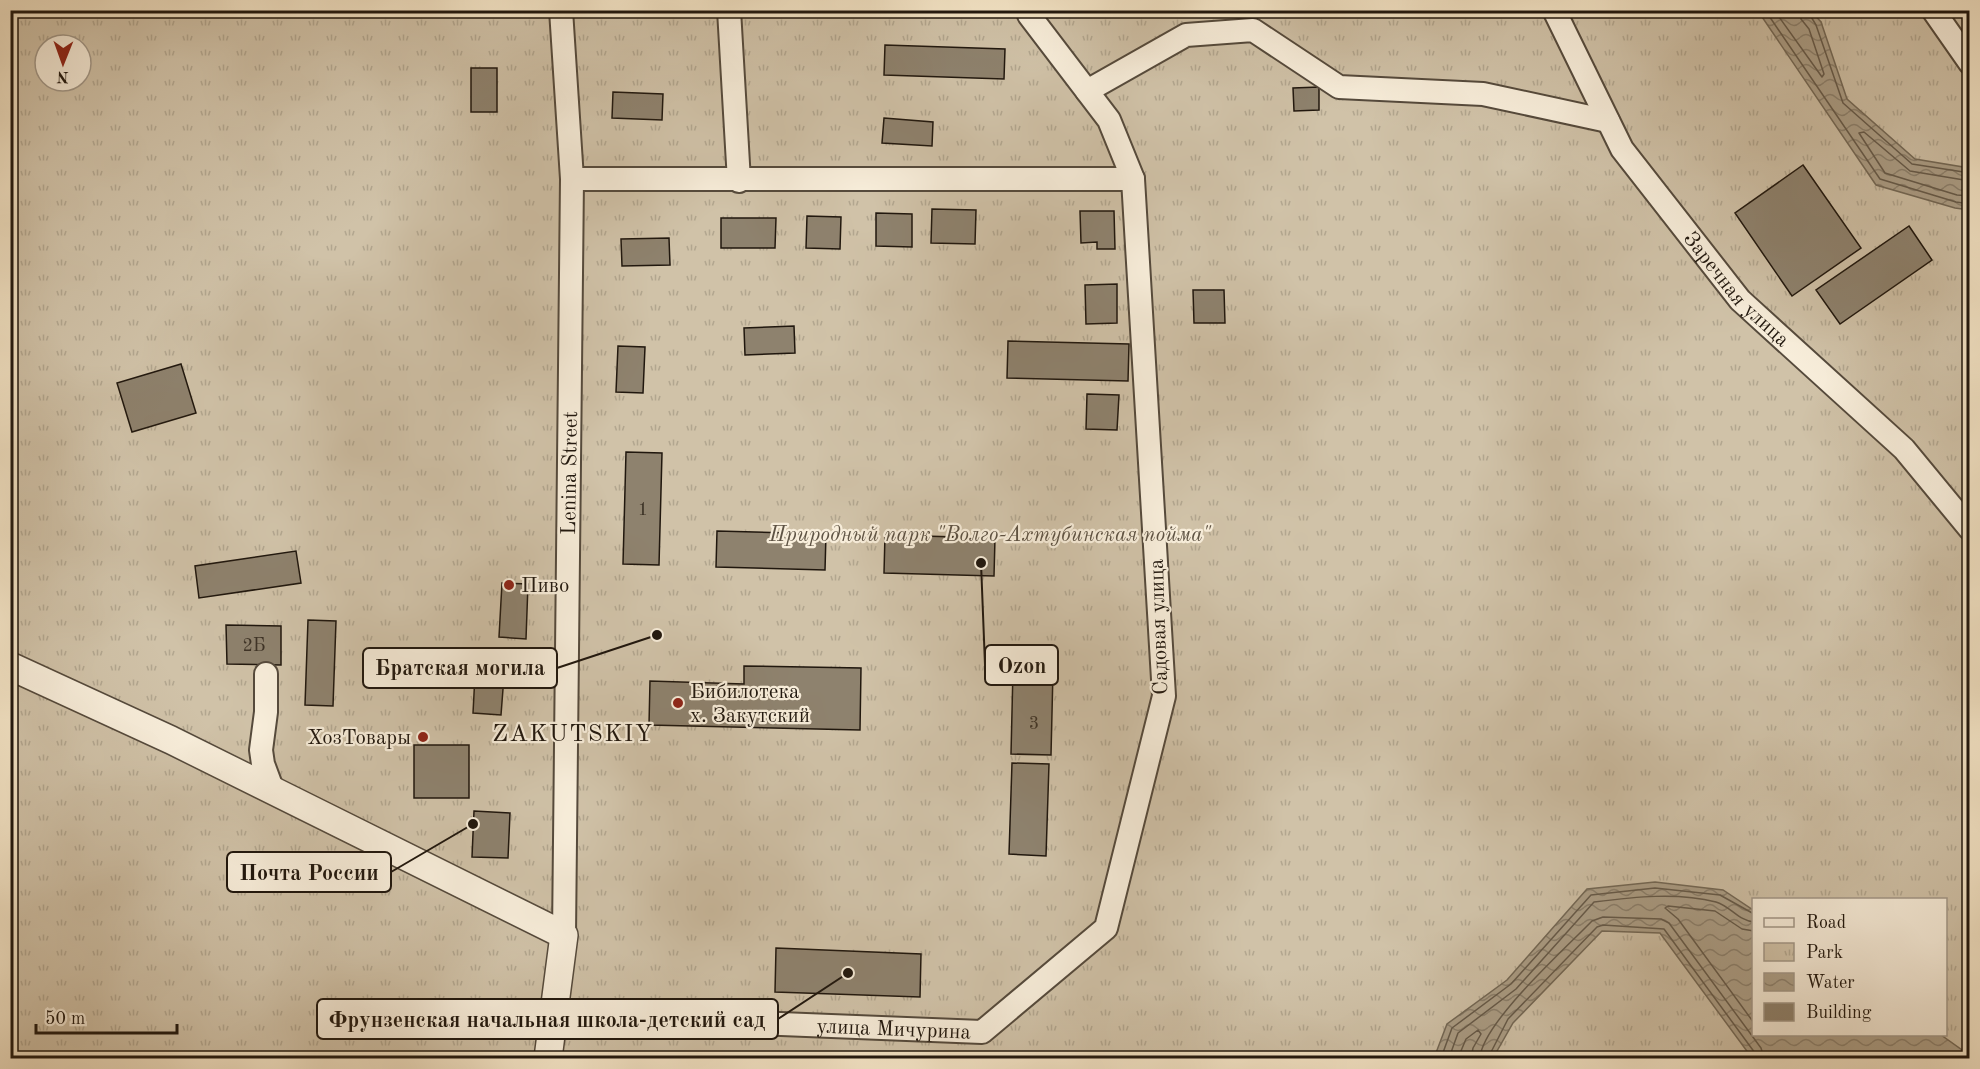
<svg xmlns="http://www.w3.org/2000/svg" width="1980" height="1069" viewBox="0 0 1980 1069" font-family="'Old Standard TT',serif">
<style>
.park{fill:url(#park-tufts);stroke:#786c5b;stroke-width:1.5;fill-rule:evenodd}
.water{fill:url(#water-waves);stroke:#746957;stroke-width:1.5}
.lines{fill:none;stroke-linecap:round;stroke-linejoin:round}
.shore{stroke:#665b4b;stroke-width:1.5}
.building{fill:#8e826e;stroke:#20170e;stroke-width:1.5}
.minor-casing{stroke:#554a3c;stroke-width:26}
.tertiary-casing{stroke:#554a3c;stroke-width:30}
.minor{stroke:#f8eedb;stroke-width:22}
.tertiary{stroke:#f8eedb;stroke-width:27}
.poi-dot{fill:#8f2418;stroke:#f8eedb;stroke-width:2}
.labels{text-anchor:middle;stroke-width:4.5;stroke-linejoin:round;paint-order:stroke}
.number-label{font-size:18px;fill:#3c3226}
.street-label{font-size:21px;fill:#20170e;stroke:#f8eedb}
.park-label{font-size:21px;font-style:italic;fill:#5e5344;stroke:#f8eedb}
.poi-label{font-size:21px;fill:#20170e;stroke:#f8eedb;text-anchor:start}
.quarter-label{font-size:24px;letter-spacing:1.5px;fill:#20170e;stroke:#f8eedb}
.leader{fill:none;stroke:#20170e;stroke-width:2}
.callout-dot{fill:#20170e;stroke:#f8eedb;stroke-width:2}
.callout{fill:#f8eedb;stroke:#20170e;stroke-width:2}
.callout-label{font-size:22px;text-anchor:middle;font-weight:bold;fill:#20170e}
</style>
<defs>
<pattern id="park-tufts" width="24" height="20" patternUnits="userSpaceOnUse" patternTransform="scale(1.5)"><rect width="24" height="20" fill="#d0c2a8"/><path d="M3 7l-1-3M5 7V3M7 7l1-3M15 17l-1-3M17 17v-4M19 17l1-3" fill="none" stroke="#b2a68f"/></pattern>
<pattern id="water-waves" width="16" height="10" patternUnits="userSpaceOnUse" patternTransform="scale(1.5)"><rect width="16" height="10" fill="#ac9f88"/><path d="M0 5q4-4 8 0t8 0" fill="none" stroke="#8c816e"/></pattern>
</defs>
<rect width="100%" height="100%" fill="#f4e5c7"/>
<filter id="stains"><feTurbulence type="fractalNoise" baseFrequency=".00333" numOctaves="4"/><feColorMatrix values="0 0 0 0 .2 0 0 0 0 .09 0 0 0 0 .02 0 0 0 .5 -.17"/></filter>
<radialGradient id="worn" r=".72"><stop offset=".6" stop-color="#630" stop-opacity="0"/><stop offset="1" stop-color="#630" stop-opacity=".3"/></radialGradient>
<path class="park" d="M 11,11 L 1969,11 L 1969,1058 L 11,1058 ZM 45,45 L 81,45 L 81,81 L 45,81 ZM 1754,900 L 1946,900 L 1946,1034 L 1754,1034 Z"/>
<path class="water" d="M 1758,11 L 1811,11 L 1821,22 L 1847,99 L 1915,159 L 1969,168 L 1969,210 L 1955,208 L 1876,185 Z
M 1655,882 L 1723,890 L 1753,910 L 1754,1034 L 1941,1035 L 1969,1055 L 1969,1058 L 1752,1058 L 1660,933 L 1602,931 L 1513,1023 L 1493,1058 L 1434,1058 L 1447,1024 L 1507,980 L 1587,889 Z"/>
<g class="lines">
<path class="shore" d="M 1765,10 L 1880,179 L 1956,202 L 1970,204
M 1774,10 L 1822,77 L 1824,74 L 1809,29 L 1801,19 L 1799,10
M 1807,10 L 1816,25 L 1843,103 L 1912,164 L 1970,173
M 1970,181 L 1910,171 L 1864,132 L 1859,133 L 1885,173 L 1957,195 L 1970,196
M 1754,931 L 1742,929 L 1715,911 L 1668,906 L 1665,908 L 1678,919 L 1754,1023
M 1441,1058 L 1452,1028 L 1511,984 L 1591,895 L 1655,888 L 1720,895 L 1754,914
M 1449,1058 L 1458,1033 L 1516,989 L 1594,902 C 1634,897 1677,892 1716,902 C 1730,906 1739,921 1754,922
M 1458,1058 L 1466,1039 L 1478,1030 L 1481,1034 L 1473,1048 L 1471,1058
M 1480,1058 C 1482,1023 1566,948 1592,921 L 1603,917 L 1661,919 L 1669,923 L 1761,1048 L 1764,1058
M 1488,1058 L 1508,1019 L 1597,927 L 1603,925 L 1664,929 L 1755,1053 L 1756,1058"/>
</g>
<path class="building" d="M 885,45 L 1005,49 L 1004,79 L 884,75 Z
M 471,68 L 497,68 L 497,112 L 471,112 Z
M 1319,87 L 1319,110 L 1294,111 L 1293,88 Z
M 613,92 L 663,94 L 662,120 L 612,118 Z
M 884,118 L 933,122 L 932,146 L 882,143 Z
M 1803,165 L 1861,248 L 1792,296 L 1735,213 Z
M 932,209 L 976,210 L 975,244 L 931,243 Z
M 1080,211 L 1114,211 L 1115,249 L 1097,249 L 1097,242 L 1081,243 Z
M 876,213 L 912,214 L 912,247 L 876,246 Z
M 807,216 L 841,217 L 840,249 L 806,248 Z
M 721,218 L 776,218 L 775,248 L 721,248 Z
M 1909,226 L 1932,260 L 1840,324 L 1816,290 Z
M 669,238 L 670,265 L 622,266 L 621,239 Z
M 1117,284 L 1117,323 L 1086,324 L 1085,285 Z
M 1193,290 L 1224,290 L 1225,323 L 1194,323 Z
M 794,326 L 795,353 L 745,355 L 744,328 Z
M 1008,341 L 1129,344 L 1128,381 L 1007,378 Z
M 618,346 L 645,347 L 643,393 L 616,392 Z
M 181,364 L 196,413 L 132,432 L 117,383 Z
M 1087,394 L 1119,395 L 1117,430 L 1086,429 Z
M 626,452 L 662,453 L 659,565 L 623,564 Z
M 717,531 L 826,534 L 825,570 L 716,567 Z
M 885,535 L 995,538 L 994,576 L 884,573 Z
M 296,551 L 301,583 L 199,598 L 195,566 Z
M 502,583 L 528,584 L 526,639 L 499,637 Z
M 308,620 L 336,621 L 333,706 L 305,705 Z
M 226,625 L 281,626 L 281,665 L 227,664 Z
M 744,666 L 861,668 L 860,730 L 649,725 L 650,681 L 744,684 Z
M 1013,670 L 1053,671 L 1051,755 L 1011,754 Z
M 475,675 L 504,676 L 501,715 L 473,713 Z
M 414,745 L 469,745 L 469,798 L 414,798 Z
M 1012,763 L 1049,764 L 1046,856 L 1009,854 Z
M 474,811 L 510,813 L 508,858 L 472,857 Z
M 776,948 L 921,954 L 920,997 L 775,992 Z"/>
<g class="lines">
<defs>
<g id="minor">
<path d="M 561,10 L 572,179 L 564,935"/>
<path d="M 729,10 L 739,181"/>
<path id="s1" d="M 1554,10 L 1622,149 L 1740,300 L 1904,449 L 1970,529"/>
<path d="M 1933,10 L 1970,63"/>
<path d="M 1087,91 L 1186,35 L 1253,30 L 1339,87 L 1483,94 L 1608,121"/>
<path d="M 572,179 L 1133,179"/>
<path d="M 266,674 L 266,712 L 261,750 L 263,764 L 273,791"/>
<path id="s2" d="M 555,1015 L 982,1032 L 1106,928 L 1164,696 L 1133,179 L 1109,120 L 1029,15 L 1028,10"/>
</g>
<path id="tertiary" d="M 10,666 L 171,740 L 564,935 L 548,1058"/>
</defs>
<use href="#minor" class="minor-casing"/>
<use href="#tertiary" class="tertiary-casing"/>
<use href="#minor" class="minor"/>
<use href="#tertiary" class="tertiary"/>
</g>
<g class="poi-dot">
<circle cx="509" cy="585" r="6"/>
<circle cx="678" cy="703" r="6"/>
<circle cx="423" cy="737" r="6"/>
</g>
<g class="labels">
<g class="number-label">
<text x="643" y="515">1</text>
<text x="254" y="651">2Б</text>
<text x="1034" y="729">3</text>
</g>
<g class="street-label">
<text dy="7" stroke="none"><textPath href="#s1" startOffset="336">Заречная улица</textPath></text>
<text transform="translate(569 473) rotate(-89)" y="7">Lenina Street</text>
<text transform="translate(1158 627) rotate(-92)" y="7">Садовая улица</text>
<text dy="7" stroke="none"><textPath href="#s2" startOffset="339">улица Мичурина</textPath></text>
</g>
<g class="park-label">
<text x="990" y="541">Природный парк "Волго-Ахтубинская пойма"</text>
</g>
<g class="poi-label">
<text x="521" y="592">Пиво</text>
<text x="690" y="698">Бибилотека<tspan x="690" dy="24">х. Закутский</tspan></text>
<text x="411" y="744" text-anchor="end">ХозТовары</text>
</g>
<g class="quarter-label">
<text x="573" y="741">ZAKUTSKIY</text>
</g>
</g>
<path class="leader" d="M981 563L985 665M657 635L557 668M473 824L391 872M848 973L778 1019"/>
<g class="callout-dot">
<circle cx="981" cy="563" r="6"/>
<circle cx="657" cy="635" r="6"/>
<circle cx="473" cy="824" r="6"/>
<circle cx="848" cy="973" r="6"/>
</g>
<g class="callout">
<rect x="985" y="645" width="73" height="40" rx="6"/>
<rect x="363" y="648" width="194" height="40" rx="6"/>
<rect x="227" y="852" width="164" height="40" rx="6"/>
<rect x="317" y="999" width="461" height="40" rx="6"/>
</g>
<g class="callout-label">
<text x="1022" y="673">Ozon</text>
<text x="460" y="675">Братская могила</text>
<text x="309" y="880">Почта России</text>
<text x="547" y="1027">Фрунзенская начальная школа-детский сад</text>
</g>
<rect width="1980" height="1069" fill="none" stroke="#f4e5c7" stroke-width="36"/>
<rect x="12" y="12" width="1956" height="1045" fill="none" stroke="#20170e" stroke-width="3"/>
<rect x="18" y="18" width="1944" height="1033" fill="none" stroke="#20170e" stroke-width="1.5"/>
<rect x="1752" y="898" width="195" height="138" fill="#f8eedb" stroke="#a29889" stroke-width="1.5"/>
<rect x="1764" y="918" width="30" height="9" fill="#f8eedb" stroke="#a29889" stroke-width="1.5"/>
<text x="1806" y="928" font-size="18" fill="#20170e">Road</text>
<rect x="1764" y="943" width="30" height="18" fill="url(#park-tufts)" stroke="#a29889" stroke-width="1.5"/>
<text x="1806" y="958" font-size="18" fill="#20170e">Park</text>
<rect x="1764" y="973" width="30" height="18" fill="url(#water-waves)" stroke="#a29889" stroke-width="1.5"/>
<text x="1806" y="988" font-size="18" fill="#20170e">Water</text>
<rect x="1764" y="1003" width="30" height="18" fill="#8e826e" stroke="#a29889" stroke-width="1.5"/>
<text x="1806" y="1018" font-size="18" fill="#20170e">Building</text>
<g transform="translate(63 63) rotate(181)"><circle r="28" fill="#f8eedb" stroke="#a29889" stroke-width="1.5"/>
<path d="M0-4.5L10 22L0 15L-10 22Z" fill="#8f2418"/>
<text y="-9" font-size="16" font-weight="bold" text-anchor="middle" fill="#20170e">N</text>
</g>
<path d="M36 1024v9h141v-9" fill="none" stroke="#20170e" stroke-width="3"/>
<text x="45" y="1024" font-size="18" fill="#20170e" stroke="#f8eedb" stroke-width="4.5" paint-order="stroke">50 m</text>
<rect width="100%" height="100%" filter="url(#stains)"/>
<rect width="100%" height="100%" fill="url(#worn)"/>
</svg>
